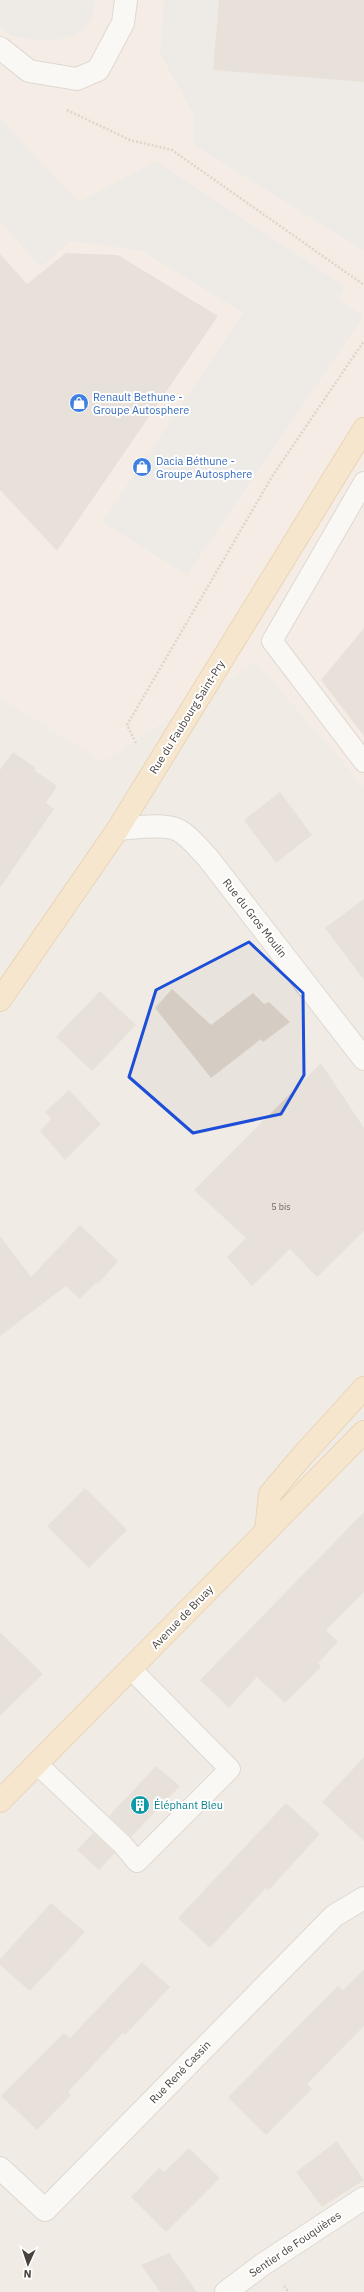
<svg xmlns="http://www.w3.org/2000/svg" width="364" height="2292" viewBox="0 0 364 2292" font-family="'IBM Plex Sans',sans-serif">
<style>
.residential{fill:#e8e3dc}
.commercial{fill:#f4e7db}
.parking{fill:#e4e2e0}
.building{fill:#d5cdc3}
.lines{fill:none;stroke-linecap:round;stroke-linejoin:round}
.lane-casing{stroke:#c0b9b0;stroke-width:22}
.street-casing{stroke:#c0b9b0;stroke-width:24}
.primary-casing{stroke:#d9b277;stroke-width:24}
.path{stroke:#c0b3a3;stroke-width:2.5;stroke-dasharray:2 2;stroke-linecap:butt}
.lane{stroke:#fff;stroke-width:20}
.street{stroke:#fff;stroke-width:22}
.primary{stroke:#f4d7a6;stroke-width:22}
.marked{fill:none;stroke:#1d4ed8;stroke-width:3;stroke-linejoin:round}
.labels{text-anchor:middle;stroke-width:4;stroke-linejoin:round;paint-order:stroke}
.number-label{font-size:9px;fill:#6c655d}
.shop-label{font-size:11px;fill:#366cbe;stroke:#fff;text-anchor:start}
.street-label{font-size:11px;fill:#49423b;stroke:#fff}
.culture-label{font-size:11px;fill:#0d838f;stroke:#fff;text-anchor:start}
</style>
<rect width="100%" height="100%" fill="#f5f2ed"/>
<path class="residential" d="M 256,661 L 364,786 L 364,2292 L 0,2292 L 0,697 L 103,761 Z"/>
<path class="commercial" d="M 0,0 L 364,0 L 364,786 L 256,661 L 103,761 L 0,697 Z"/>
<path class="parking" d="M 0,0 L 95,0 L 92,20 L 85,29 L 72,36 L 57,40 L 37,41 L 9,35 L 0,27 Z
M 164,0 L 219,0 L 213,70 L 364,82 L 364,251 L 194,145 L 194,116 L 160,53 Z
M 0,118 L 79,202 L 156,161 L 345,286 L 338,299 L 364,316 L 187,575 L 102,522 L 243,313 L 142,251 L 71,241 L 41,267 L 0,222 Z"/>
<path class="building" d="M 219,0 L 364,0 L 364,82 L 213,70 Z
M 66,253 L 118,255 L 218,316 L 57,551 L 0,490 L 0,254 L 27,284 Z
M 364,628 L 364,736 L 321,680 Z
M 13,752 L 36,768 L 34,770 L 57,786 L 46,803 L 54,809 L 0,888 L 0,770 Z
M 280,792 L 312,835 L 276,863 L 244,820 Z
M 364,899 L 364,980 L 325,928 Z
M 172,989 L 211,1025 L 253,993 L 264,1004 L 269,1002 L 290,1022 L 263,1042 L 261,1039 L 211,1078 L 155,1008 Z
M 100,991 L 136,1025 L 92,1071 L 56,1037 Z
M 321,1063 L 364,1128 L 364,1231 L 317,1277 L 290,1249 L 252,1286 L 227,1257 L 246,1238 L 194,1190 Z
M 69,1090 L 101,1124 L 65,1160 L 40,1131 L 51,1119 L 45,1112 Z
M 80,1225 L 118,1261 L 98,1284 L 96,1283 L 80,1299 L 66,1286 L 0,1336 L 0,1236 L 31,1277 Z
M 85,1488 L 127,1530 L 89,1568 L 47,1526 Z
M 364,1512 L 364,1592 L 326,1630 L 338,1642 L 318,1663 L 321,1667 L 285,1703 L 257,1677 L 229,1708 L 200,1680 Z
M 0,1632 L 43,1674 L 0,1716 Z
M 364,1757 L 364,1841 L 322,1802 Z
M 156,1766 L 180,1786 L 131,1837 L 109,1816 Z
M 286,1803 L 320,1834 L 268,1891 L 266,1888 L 210,1948 L 178,1918 Z
M 93,1833 L 115,1853 L 99,1870 L 77,1850 Z
M 51,1903 L 85,1932 L 30,1991 L 0,1965 L 0,1959 Z
M 142,1962 L 170,1987 L 125,2035 L 123,2033 L 68,2092 L 71,2095 L 37,2130 L 1,2096 L 64,2033 L 70,2038 Z
M 364,1969 L 364,2026 L 307,2084 L 312,2089 L 266,2135 L 228,2097 L 338,1986 L 343,1990 Z
M 337,2141 L 364,2180 L 322,2207 L 296,2172 Z
M 189,2148 L 220,2178 L 166,2232 L 131,2197 L 159,2168 L 164,2172 Z
M 169,2253 L 197,2292 L 160,2292 L 141,2265 Z"/>
<g class="lines">
<defs>
<path id="lane" d="M 364,482 L 272,641 L 364,762
M 37,1764 L 123,1845 L 137,1862 L 230,1769 L 131,1669"/>
<path id="street" d="M 0,48 L 29,71 L 77,79 L 98,70 L 123,23 L 126,0
M 118,829 C 134,828 164,823 178,830 C 190,836 199,849 208,858 L 364,1059
M 0,2168 L 45,2210 L 334,1916 L 364,1898
M 226,2292 L 262,2265 L 364,2198"/>
<path id="primary" d="M 0,1000 L 118,829 L 364,429
M 266,1531 L 270,1494 L 302,1456 L 364,1388
M 0,1801 L 364,1432"/>
</defs>
<use href="#lane" class="lane-casing"/>
<use href="#street" class="street-casing"/>
<use href="#primary" class="primary-casing"/>
<path class="path" d="M 67,110 L 130,140 L 172,150 L 364,285
M 136,743 L 127,725 L 273,475 L 364,341
M 284,2286 L 289,2292"/>
<use href="#lane" class="lane"/>
<use href="#street" class="street"/>
<use href="#primary" class="primary"/>
</g>
<path d="M0 0H364V2292H0ZM 249,942 L 303,993 L 304,1075 L 281,1114 L 193,1133 L 129,1077 L 156,990 Z" fill="#f5f2ed" fill-opacity=".55" fill-rule="evenodd"/>
<path class="marked" d="M 249,942 L 303,993 L 304,1075 L 281,1114 L 193,1133 L 129,1077 L 156,990 Z"/>
<defs>
<symbol id="shop-disc" viewBox="-11 -11 22 22"><circle r="9.5" fill="#3f7fe0" stroke="#fff"/><path d="M-5-2.5h2.3a2.7 3.5 0 0 1 5.4 0H5L5.5 6h-11ZM-1.5-2.5h3a1.5 2.3 0 0 0-3 0Z" fill="#fff"/></symbol>
<symbol id="building-disc" viewBox="-11 -11 22 22"><circle r="9.5" fill="#0f9aa8" stroke="#fff"/><path d="M-4-6H4V6H1V3H-1V6H-4ZM-2.5-4.3h1.7v1.8h-1.7ZM.8-4.3h1.7v1.8H.8ZM-2.5-1h1.7V.8h-1.7ZM.8-1h1.7V.8H.8Z" fill="#fff"/></symbol>
</defs>
<g fill-rule="evenodd">
<use href="#shop-disc" x="68" y="392" width="22" height="22"/>
<use href="#shop-disc" x="131" y="456" width="22" height="22"/>
<use href="#building-disc" x="129" y="1794" width="22" height="22"/>
</g>
<g class="labels">
<g class="number-label">
<text x="281" y="1210">5 bis</text>
</g>
<g class="shop-label">
<text x="93" y="401">Renault Bethune -<tspan x="93" dy="13">Groupe Autosphere</tspan></text>
<text x="156" y="465">Dacia Béthune -<tspan x="156" dy="13">Groupe Autosphere</tspan></text>
</g>
<g class="street-label">
<text transform="translate(187 717) rotate(-58)" y="4">Rue du Faubourg Saint-Pry</text>
<text transform="translate(255 918) rotate(52)" y="4">Rue du Gros Moulin</text>
<text transform="translate(182 1617) rotate(-46)" y="4">Avenue de Bruay</text>
<text transform="translate(180 2072) rotate(-46)" y="4">Rue René Cassin</text>
<text transform="translate(295 2244) rotate(-34)" y="4">Sentier de Fouquières</text>
</g>
<g class="culture-label">
<text x="154" y="1809">Éléphant Bleu</text>
</g>
</g>
<g transform="translate(28 2264) rotate(183)" stroke="#ffffff" stroke-width="3" paint-order="stroke">
<path d="M0-3L7 15L0 10L-7 15Z" fill="#49423b"/>
<text y="-6" font-size="11" font-weight="bold" text-anchor="middle" fill="#49423b">N</text>
</g>
</svg>
